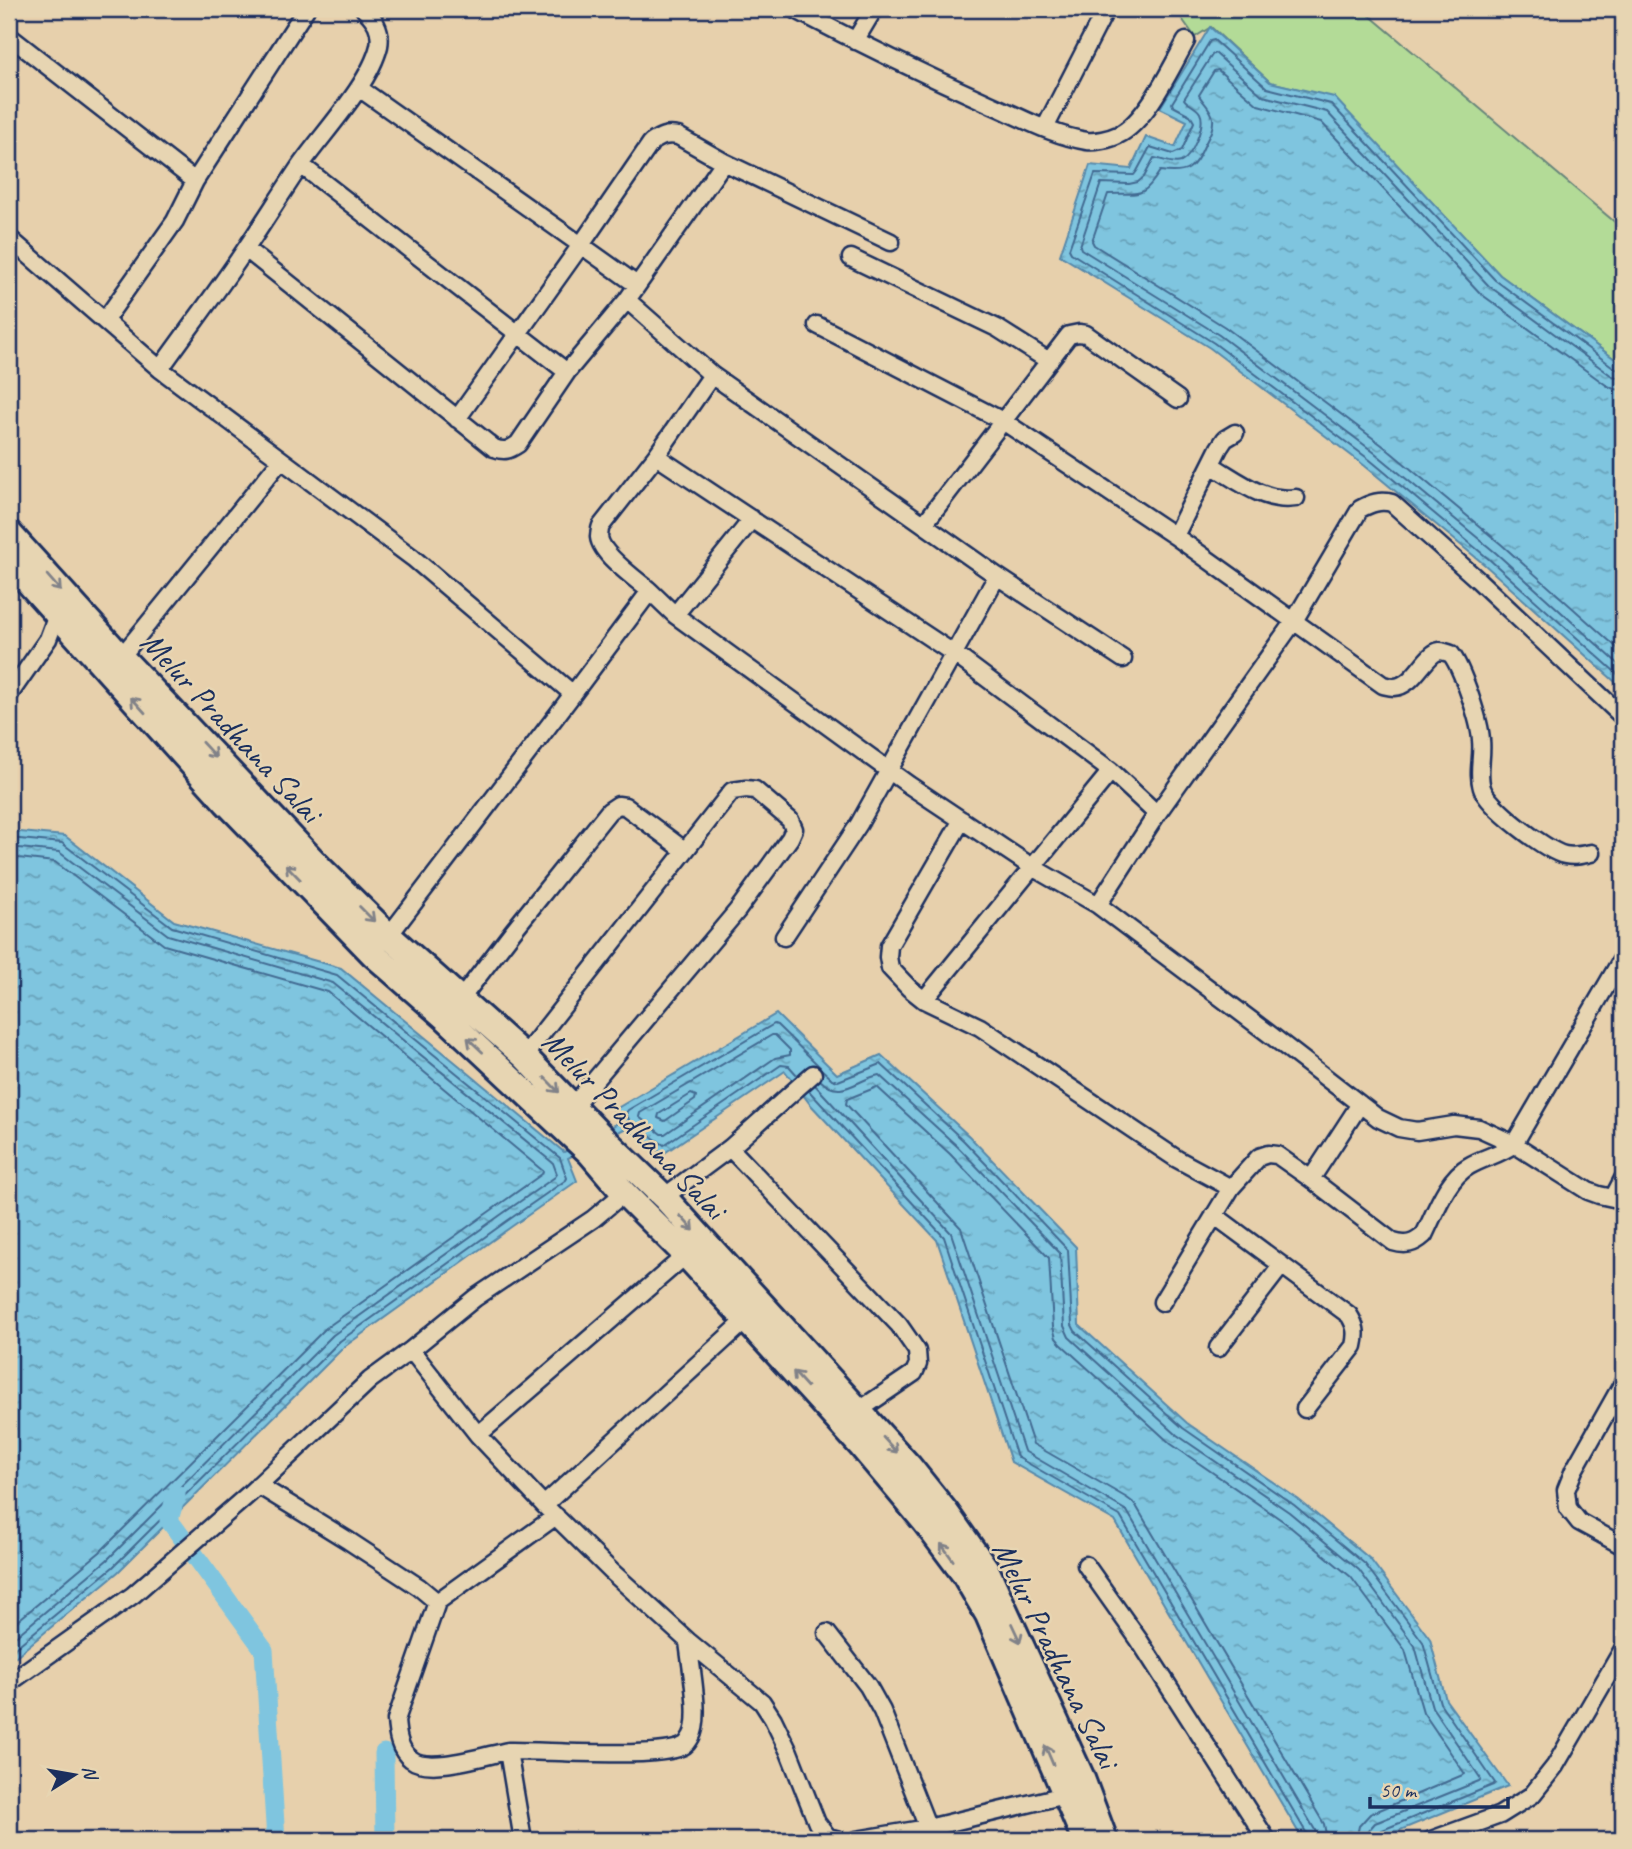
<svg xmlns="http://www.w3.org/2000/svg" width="1632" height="1849" viewBox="0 0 1632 1849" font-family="Caveat,sans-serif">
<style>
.grass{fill:#b3db97;stroke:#67857a;stroke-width:2}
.water{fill:url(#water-ripples);stroke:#5789ab;stroke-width:2}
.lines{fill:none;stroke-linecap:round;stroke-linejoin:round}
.shore{stroke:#436b92;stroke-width:2}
.canal{stroke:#7fc5df;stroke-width:19}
.minor-casing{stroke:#1b2f5e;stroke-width:21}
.primary-casing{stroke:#1b2f5e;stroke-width:30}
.minor{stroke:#e7d5b2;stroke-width:16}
.primary{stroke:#e7d5b2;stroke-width:24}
.oneway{stroke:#818288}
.labels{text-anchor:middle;stroke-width:5;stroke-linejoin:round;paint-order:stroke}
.street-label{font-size:33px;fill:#1b2f5e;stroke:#e7d5b2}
</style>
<defs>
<pattern id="water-ripples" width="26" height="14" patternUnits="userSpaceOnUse" patternTransform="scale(1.75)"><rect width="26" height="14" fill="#7fc5df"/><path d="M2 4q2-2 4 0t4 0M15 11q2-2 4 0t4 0" fill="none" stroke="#67a0b8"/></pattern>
</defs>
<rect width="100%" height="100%" fill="#e7d0ac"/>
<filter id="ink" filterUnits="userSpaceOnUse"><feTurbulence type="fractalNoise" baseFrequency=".0143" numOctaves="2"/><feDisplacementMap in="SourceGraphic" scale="14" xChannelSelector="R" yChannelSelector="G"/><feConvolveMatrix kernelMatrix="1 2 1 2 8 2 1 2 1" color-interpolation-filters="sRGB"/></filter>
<g filter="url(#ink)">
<path class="grass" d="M 1175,9 L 1362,9 L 1623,229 L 1623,365 L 1500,275 L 1334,98 L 1270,82 L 1211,27 L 1195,37 Z"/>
<path class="water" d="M 1210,27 L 1270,82 L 1334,97 L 1500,275 L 1623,365 L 1623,689 L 1485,565 L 1365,466 L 1210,348 L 1060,255 L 1090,165 L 1131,169 L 1146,137 L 1175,147 L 1187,121 L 1160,108 Z
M 9,831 L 65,836 L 174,921 L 341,968 L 564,1152 L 622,1121 L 614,1110 L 776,1014 L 837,1074 L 881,1055 L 969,1136 L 1076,1247 L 1079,1325 L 1187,1423 L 1299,1500 L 1370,1559 L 1430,1639 L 1446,1700 L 1508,1786 L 1376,1840 L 1303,1840 L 1115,1521 L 1011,1462 L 937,1240 L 810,1104 L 785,1071 L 663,1154 L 626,1128 L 568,1158 L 577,1181 L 511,1227 L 344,1347 L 118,1572 L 9,1662 Z"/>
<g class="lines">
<path class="shore" d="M 1623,370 L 1616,369 L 1495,280 L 1331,104 L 1267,88 L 1214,40 L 1210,41 L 1172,103 L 1173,106 L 1190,115 L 1194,122 L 1182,150 L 1173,154 L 1150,147 L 1137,171 L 1134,175 L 1095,174 L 1069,249 L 1071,253 L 1214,343 L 1370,460 L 1490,560 L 1623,679
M 1623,379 L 1612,376 L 1489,286 L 1327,112 L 1263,96 L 1215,53 L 1212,55 L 1184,99 C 1188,105 1196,106 1200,113 C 1206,124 1192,157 1181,162 C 1172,165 1163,159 1154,158 L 1144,177 L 1138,182 L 1129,184 L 1101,183 L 1080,246 L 1081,249 L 1219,335 L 1375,453 L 1496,553 L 1623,668
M 1623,390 L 1614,389 L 1606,385 L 1481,294 L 1321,122 L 1258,105 L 1218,70 L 1214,71 L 1199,95 C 1203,103 1211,108 1213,118 C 1214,128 1209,136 1205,144 C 1194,170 1187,175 1160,171 C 1141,201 1139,192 1108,194 L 1092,241 L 1094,245 L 1225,327 L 1382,445 L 1502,545 L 1623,653
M 9,838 L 62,843 L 172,927 L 337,975 L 560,1158 L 567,1178 L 566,1180 L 507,1221 L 340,1341 L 113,1567 L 9,1653
M 9,847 L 59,852 L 168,935 L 333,983 L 553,1163 L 557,1174 L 555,1177 L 502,1214 L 333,1335 L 107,1560 L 9,1642
M 9,857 L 55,862 L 164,945 L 328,992 L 543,1171 L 542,1174 L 326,1328 L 100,1552 L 9,1628
M 772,1035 L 775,1035 L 790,1050 L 790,1055 L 775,1058 L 665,1134 L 661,1134 L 639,1117 L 640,1113 Z
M 820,1068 L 832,1079 L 838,1081 L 881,1064 L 964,1141 L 1068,1250 L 1072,1325 L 1075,1331 L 1183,1428 L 1294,1505 L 1365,1564 L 1423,1642 L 1440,1703 L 1495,1783 L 1493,1785 L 1380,1831 L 1376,1835 L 1375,1840
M 797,1075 L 789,1066 L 781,1065 L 664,1145 L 630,1122 L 626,1113 L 628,1110 L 774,1024 L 777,1025 L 820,1067
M 820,1080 C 841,1101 857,1079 879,1075 L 958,1147 L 1060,1253 L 1064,1326 L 1069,1337 L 1177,1435 L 1289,1512 L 1359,1570 L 1415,1646 L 1432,1707 L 1481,1779 L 1479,1781 L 1375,1823 L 1368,1831 L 1367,1840
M 815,1085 L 951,1233 L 1024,1451 L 1127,1511 L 1315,1830 L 1317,1840
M 809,1091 L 944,1237 L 1017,1457 L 1120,1516 L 1307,1834 L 1308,1840
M 691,1094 L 696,1096 L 695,1100 L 665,1121 L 658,1118 L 659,1114 Z
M 1327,1840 L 1324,1824 L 1135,1504 L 1127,1498 L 1033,1444 L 961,1228 L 846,1104 L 847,1099 L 877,1087 L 950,1154 L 1049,1258 L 1053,1327 L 1056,1338 L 1061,1344 L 1171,1444 L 1283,1521 L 1351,1577 L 1405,1650 L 1423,1712 L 1465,1774 L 1370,1814 L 1359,1826 L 1356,1840"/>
<path class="canal" d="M 176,1495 L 169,1520 L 264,1650 L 276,1840
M 384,1753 L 385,1840"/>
<defs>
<path id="minor" d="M 794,9 C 859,43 925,75 992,105 C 1022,118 1054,136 1087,141 C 1095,142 1110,139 1118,135 C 1146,122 1171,68 1186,41
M 9,36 L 195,181
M 855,41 L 874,9
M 359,88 L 581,245 L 651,143 C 661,136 666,134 678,136 L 724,162 L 891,242
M 1045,128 L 1106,9
M 301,165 L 567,372
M 9,238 L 160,369 C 189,328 220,288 247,247 C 265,220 282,193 300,166 C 323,133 370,84 379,46 C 382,30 375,19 364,9
M 246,249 L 494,448 C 505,452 509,450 518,444 L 567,372 L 627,300 L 724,162
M 851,258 L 997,328 L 1049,361
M 105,320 L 175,221 L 195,181 L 306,9
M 817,325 L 1003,421 L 1175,536 L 1383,685 C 1387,686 1390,687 1394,687 C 1415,686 1425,653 1440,651 C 1442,651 1449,653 1451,654 C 1462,668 1480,721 1481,740 C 1483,757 1477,772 1482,788 C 1487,806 1546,851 1565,855 C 1574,857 1582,855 1591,853
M 160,369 L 413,558 L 573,694 L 384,942
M 712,375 L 997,576 L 1123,659
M 457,419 L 581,245 L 637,285
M 656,456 L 953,653 L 1111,771
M 1211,465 C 1237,480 1264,503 1296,498
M 924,524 L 1069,335 L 1079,333 L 1086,334 L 1178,399
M 1175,536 L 1219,448 L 1225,439 L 1235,433
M 650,591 L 675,615 L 909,785 L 1032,867 L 1098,905 L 1268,1033 L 1378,1118 L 1399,1128 L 1417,1131 L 1454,1125 L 1479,1128 L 1514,1144 L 1588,1191 L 1599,1195 L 1613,1198 L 1623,1179
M 675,615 L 752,519
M 121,657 L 281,460
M 573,694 L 650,591 C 637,580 601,555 599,537 C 599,536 600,527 601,526 L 656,456 L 712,375 L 627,300
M 9,695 L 48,639 L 57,615
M 962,820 L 889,946 L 888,957 L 890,968 L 909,988 L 924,1000 L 980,1027 L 1177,1159 L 1231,1188
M 1098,905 L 1157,814 L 1294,621 L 1360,509 C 1371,503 1380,500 1392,503 L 1478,580 L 1623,717
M 784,937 L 859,824 L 997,576
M 460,1000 L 513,931 L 609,811 L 618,805 L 625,806 L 684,850
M 924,1000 L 1111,771 L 1157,814
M 524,1056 L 732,791 L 746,789 L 755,790 L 790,820 L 794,829 L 790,838 L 737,911 L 573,1106
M 730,1148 L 899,1325 L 917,1351 L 918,1364 L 914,1373 L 858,1411
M 1311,1179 L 1360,1104
M 664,1197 L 730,1148 L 813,1074
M 1214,1215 L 1349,1315 C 1356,1326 1357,1333 1354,1346 L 1305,1409
M 1162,1302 L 1231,1188 L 1259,1157 L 1268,1154 L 1277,1155 L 1311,1179 L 1393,1242 C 1406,1246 1414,1244 1424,1235 C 1435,1213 1447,1178 1469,1166 C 1484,1157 1500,1155 1514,1144 L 1623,957
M 746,1320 L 544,1505 L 611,1571 L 688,1641 L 762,1702 L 773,1719 L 789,1752 L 817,1823 L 828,1837 L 839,1840
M 1218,1348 L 1282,1265
M 411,1350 L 478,1435 L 544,1505
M 1623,1383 L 1574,1470 L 1566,1490 L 1568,1508 L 1579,1522 L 1623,1546
M 478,1435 L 686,1255
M 258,1485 L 349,1541 L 419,1587 L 437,1602 L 396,1720 C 397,1734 399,1750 411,1759 C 429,1774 486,1755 508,1751
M 1086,1565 L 1139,1640 L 1267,1840
M 437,1602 L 556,1516
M 827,1633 L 868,1686 L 882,1711 L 928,1828
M 9,1683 L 133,1595 L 249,1494 L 370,1380 L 411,1350 L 475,1298 L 593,1219 L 624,1193
M 523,1840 L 508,1751 C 540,1750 665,1760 685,1745 C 688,1743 689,1740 691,1737 C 702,1719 690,1663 688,1641
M 856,1840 L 928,1828 L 1065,1795
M 1431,1840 L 1500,1815 L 1532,1795 L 1555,1766 L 1623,1649"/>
<path id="primary" d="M 9,533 L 121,657 L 322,870 L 389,936 L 524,1056 L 605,1140 L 664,1197 L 909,1466 L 945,1511 L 986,1569 L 1081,1776 L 1105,1840
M 9,561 L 226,802 L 374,955 L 447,1019 L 590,1153 L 624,1193 L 686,1255 L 794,1372 L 862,1447 L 925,1522 L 964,1574 L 988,1615 L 1085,1840"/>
</defs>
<use href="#minor" class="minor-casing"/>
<use href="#primary" class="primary-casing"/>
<use href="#minor" class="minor"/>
<use href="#primary" class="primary"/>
</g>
<defs><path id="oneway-shaft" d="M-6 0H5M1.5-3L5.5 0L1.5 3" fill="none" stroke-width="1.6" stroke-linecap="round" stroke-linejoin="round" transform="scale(1.75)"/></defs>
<g class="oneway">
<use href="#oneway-shaft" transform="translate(54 583) rotate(49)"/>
<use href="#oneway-shaft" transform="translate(138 705) rotate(-132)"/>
<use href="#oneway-shaft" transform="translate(209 750) rotate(47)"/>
<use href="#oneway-shaft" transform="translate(293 872) rotate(-134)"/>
<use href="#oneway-shaft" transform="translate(367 914) rotate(45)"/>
<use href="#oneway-shaft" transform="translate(475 1045) rotate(-137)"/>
<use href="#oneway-shaft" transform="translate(552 1085) rotate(46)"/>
<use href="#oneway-shaft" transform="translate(687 1223) rotate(48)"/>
<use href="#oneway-shaft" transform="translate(800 1379) rotate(-132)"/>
<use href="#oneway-shaft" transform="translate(890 1445) rotate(48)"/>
<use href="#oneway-shaft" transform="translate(947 1552) rotate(-126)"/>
<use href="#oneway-shaft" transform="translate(1016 1633) rotate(65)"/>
<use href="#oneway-shaft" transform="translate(1049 1755) rotate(-113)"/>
</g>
</g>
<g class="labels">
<g class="street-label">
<text transform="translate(232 726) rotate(47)" y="12">Melur Pradhana Salai</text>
<text transform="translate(635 1124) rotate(46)" y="12">Melur Pradhana Salai</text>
<text transform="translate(1057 1654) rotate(64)" y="12">Melur Pradhana Salai</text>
</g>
</g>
<rect width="1632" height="1849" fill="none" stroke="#e7d5b2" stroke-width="35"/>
<rect x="18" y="18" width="1597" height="1814" fill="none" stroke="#1b2f5e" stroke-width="2.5" filter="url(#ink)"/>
<g transform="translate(74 1775) rotate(79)" stroke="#e7d5b2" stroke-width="5" paint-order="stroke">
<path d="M0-5L12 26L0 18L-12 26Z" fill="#1b2f5e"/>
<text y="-10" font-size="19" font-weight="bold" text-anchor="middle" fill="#1b2f5e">N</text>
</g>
<path d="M1370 1797v10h138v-10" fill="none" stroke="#1b2f5e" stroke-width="3.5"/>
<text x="1380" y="1797" font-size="21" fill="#1b2f5e" stroke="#e7d5b2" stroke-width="5" paint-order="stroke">50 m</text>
</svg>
